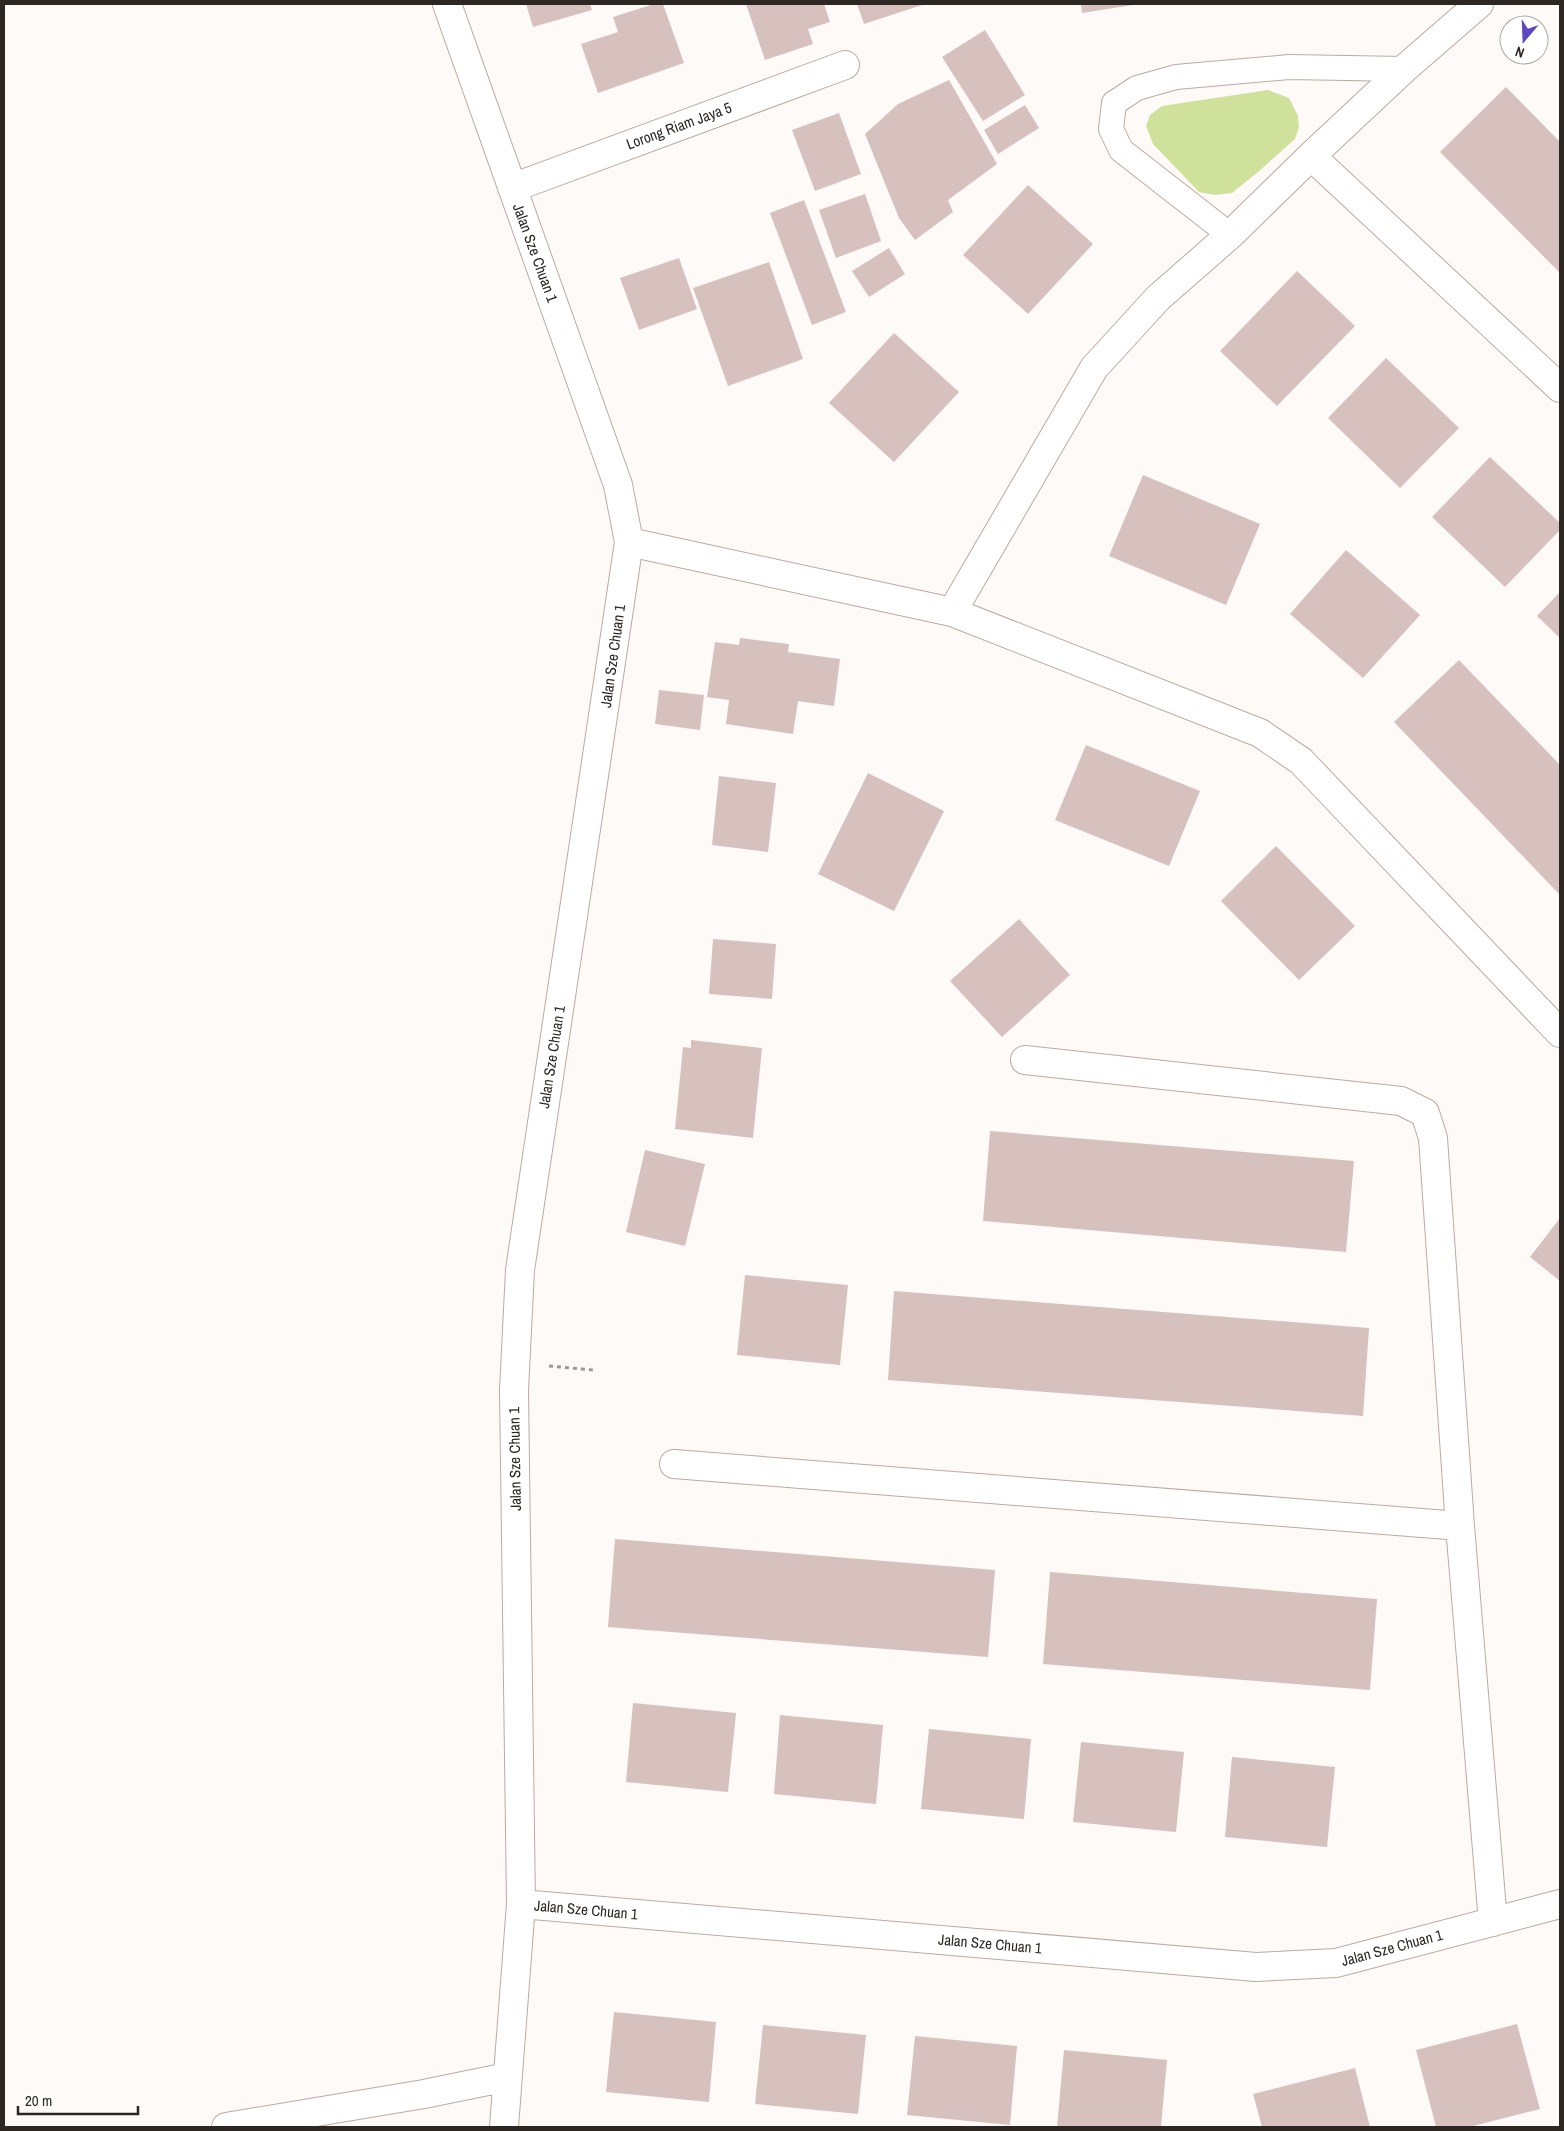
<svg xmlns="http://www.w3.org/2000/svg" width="1564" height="2131" viewBox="0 0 1564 2131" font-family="'Archivo Narrow',sans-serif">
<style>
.green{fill:#cfe19a}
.building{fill:#d6c1bf}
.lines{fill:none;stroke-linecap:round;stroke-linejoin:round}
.service-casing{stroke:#bcaaa1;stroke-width:26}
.minor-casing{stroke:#bcaaa1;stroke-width:30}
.path{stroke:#9c9794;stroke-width:3;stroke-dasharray:4 4;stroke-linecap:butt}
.service{stroke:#fff;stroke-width:24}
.minor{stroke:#fff;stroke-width:28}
.labels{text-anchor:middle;stroke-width:4.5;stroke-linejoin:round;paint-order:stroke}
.street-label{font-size:15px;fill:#2d2723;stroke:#fff}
</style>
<rect width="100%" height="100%" fill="#fefaf8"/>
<path class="green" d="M 1268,90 L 1289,98 L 1298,116 L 1299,127 L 1295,139 L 1258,172 L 1232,193 L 1215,195 L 1199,192 L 1153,144 L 1146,126 L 1150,115 L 1162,106 Z"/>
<path class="building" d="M 526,4 L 590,4 L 592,10 L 533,27 Z
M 654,4 L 663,4 L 684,63 L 598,93 L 581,44 L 618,32 L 613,17 Z
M 746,4 L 824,4 L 830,22 L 808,29 L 813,44 L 765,60 Z
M 857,4 L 925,4 L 864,24 Z
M 1081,4 L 1133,4 L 1133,5 L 1082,13 Z
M 985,30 L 1025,95 L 983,121 L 942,57 Z
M 949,80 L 997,164 L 948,200 L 953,212 L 915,240 L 899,218 L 865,134 L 898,104 Z
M 1506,87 L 1560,142 L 1560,273 L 1440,152 Z
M 1025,105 L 1039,128 L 998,154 L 984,130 Z
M 839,113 L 861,174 L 815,191 L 792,130 Z
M 1028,185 L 1093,244 L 1028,314 L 963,255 Z
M 865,194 L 881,241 L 836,258 L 819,210 Z
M 804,200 L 846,312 L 812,325 L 770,213 Z
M 889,248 L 905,274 L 869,297 L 852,271 Z
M 679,258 L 697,309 L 639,330 L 620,278 Z
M 769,262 L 803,359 L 728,386 L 693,288 Z
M 1297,271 L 1355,326 L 1277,406 L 1220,351 Z
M 894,333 L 959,392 L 894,462 L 829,403 Z
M 1386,358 L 1459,428 L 1400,488 L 1328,418 Z
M 1490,457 L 1560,523 L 1560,530 L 1505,587 L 1432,517 Z
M 1143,475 L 1260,524 L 1226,605 L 1109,556 Z
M 1346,550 L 1420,615 L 1363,678 L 1290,614 Z
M 1560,592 L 1560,638 L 1537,616 Z
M 740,638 L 789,644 L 788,652 L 840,659 L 834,706 L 798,701 L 793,734 L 726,724 L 729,700 L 707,697 L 715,642 L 739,645 Z
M 1459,660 L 1560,765 L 1560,895 L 1394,722 Z
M 659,690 L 704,695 L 700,730 L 655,724 Z
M 1086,745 L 1200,791 L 1169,866 L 1055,820 Z
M 868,773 L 944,811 L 894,911 L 818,874 Z
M 719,776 L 776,783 L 768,852 L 712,845 Z
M 1276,846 L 1355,926 L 1299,980 L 1221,901 Z
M 1019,919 L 1070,975 L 1002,1037 L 950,981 Z
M 713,939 L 776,944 L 772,999 L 709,994 Z
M 691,1040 L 762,1048 L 753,1138 L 675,1129 L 683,1047 L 691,1048 Z
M 990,1131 L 1354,1161 L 1346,1252 L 983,1221 Z
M 645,1150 L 705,1164 L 685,1246 L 626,1232 Z
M 1560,1218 L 1560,1281 L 1530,1257 Z
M 745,1275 L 848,1285 L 840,1365 L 737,1355 Z
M 894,1291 L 1369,1328 L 1363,1416 L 888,1380 Z
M 615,1539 L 995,1570 L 988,1657 L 608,1627 Z
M 1050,1572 L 1377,1599 L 1370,1690 L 1043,1664 Z
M 633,1703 L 736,1713 L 728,1792 L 626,1782 Z
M 780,1715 L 883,1725 L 876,1804 L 774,1794 Z
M 929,1729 L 1031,1739 L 1024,1819 L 921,1809 Z
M 1081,1742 L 1184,1752 L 1176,1832 L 1073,1822 Z
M 1232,1757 L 1335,1767 L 1327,1847 L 1225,1837 Z
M 614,2012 L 716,2022 L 709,2102 L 606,2092 Z
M 1517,2024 L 1540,2109 L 1469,2127 L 1436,2127 L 1416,2050 Z
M 763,2025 L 866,2035 L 858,2114 L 755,2104 Z
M 915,2036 L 1017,2046 L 1010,2125 L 907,2115 Z
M 1064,2050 L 1167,2060 L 1161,2127 L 1057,2127 Z
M 1355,2068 L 1370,2127 L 1262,2127 L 1253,2094 Z"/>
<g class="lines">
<defs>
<path id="service" d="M 1230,235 L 1121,150 L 1111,129 L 1114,103 L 1137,88 L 1176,77 L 1289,67 L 1404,69"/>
<path id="minor" d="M 447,4 L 618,485 L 629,542 L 520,1270 L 514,1390 L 521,1904 L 1256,1967 L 1336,1963 L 1560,1904
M 1311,156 L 1404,69 L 1479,4
M 512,188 L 845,65
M 629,542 L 952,612 L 1260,733 L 1301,761 L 1560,1033
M 952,612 L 1094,368 L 1158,298 L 1230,235 L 1311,156 L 1560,388
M 1025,1060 L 1401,1101 L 1425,1113 L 1433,1138 L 1460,1526 L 1493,1922
M 674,1464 L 1460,1526
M 226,2127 L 424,2094 L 507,2077
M 504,2127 L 521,1904"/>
</defs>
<use href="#service" class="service-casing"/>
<use href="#minor" class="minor-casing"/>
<path class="path" d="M 549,1366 L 593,1370"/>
<use href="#service" class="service"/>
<use href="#minor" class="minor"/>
</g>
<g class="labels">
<g class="street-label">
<text transform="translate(679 126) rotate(-20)" y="5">Lorong Riam Jaya 5</text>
<text transform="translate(535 253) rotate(70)" y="5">Jalan Sze Chuan 1</text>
<text transform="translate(613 656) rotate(-82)" y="5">Jalan Sze Chuan 1</text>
<text transform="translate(552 1057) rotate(-81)" y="5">Jalan Sze Chuan 1</text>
<text transform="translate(515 1459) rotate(-91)" y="5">Jalan Sze Chuan 1</text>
<text transform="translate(586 1910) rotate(5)" y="5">Jalan Sze Chuan 1</text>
<text transform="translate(990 1944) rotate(5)" y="5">Jalan Sze Chuan 1</text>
<text transform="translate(1392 1948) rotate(-15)" y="5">Jalan Sze Chuan 1</text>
</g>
</g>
<rect width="1564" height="2131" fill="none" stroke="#2d2723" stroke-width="10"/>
<g transform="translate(1524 40) rotate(199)"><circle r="24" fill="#ffffff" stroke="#aba9a7"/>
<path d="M0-4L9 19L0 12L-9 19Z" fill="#5c48c0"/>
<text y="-8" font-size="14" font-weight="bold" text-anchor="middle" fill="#2d2723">N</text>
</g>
<path d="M18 2106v8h120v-8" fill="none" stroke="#2d2723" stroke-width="2.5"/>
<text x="25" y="2106" font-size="15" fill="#2d2723" stroke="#ffffff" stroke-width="4" paint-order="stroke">20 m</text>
</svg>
